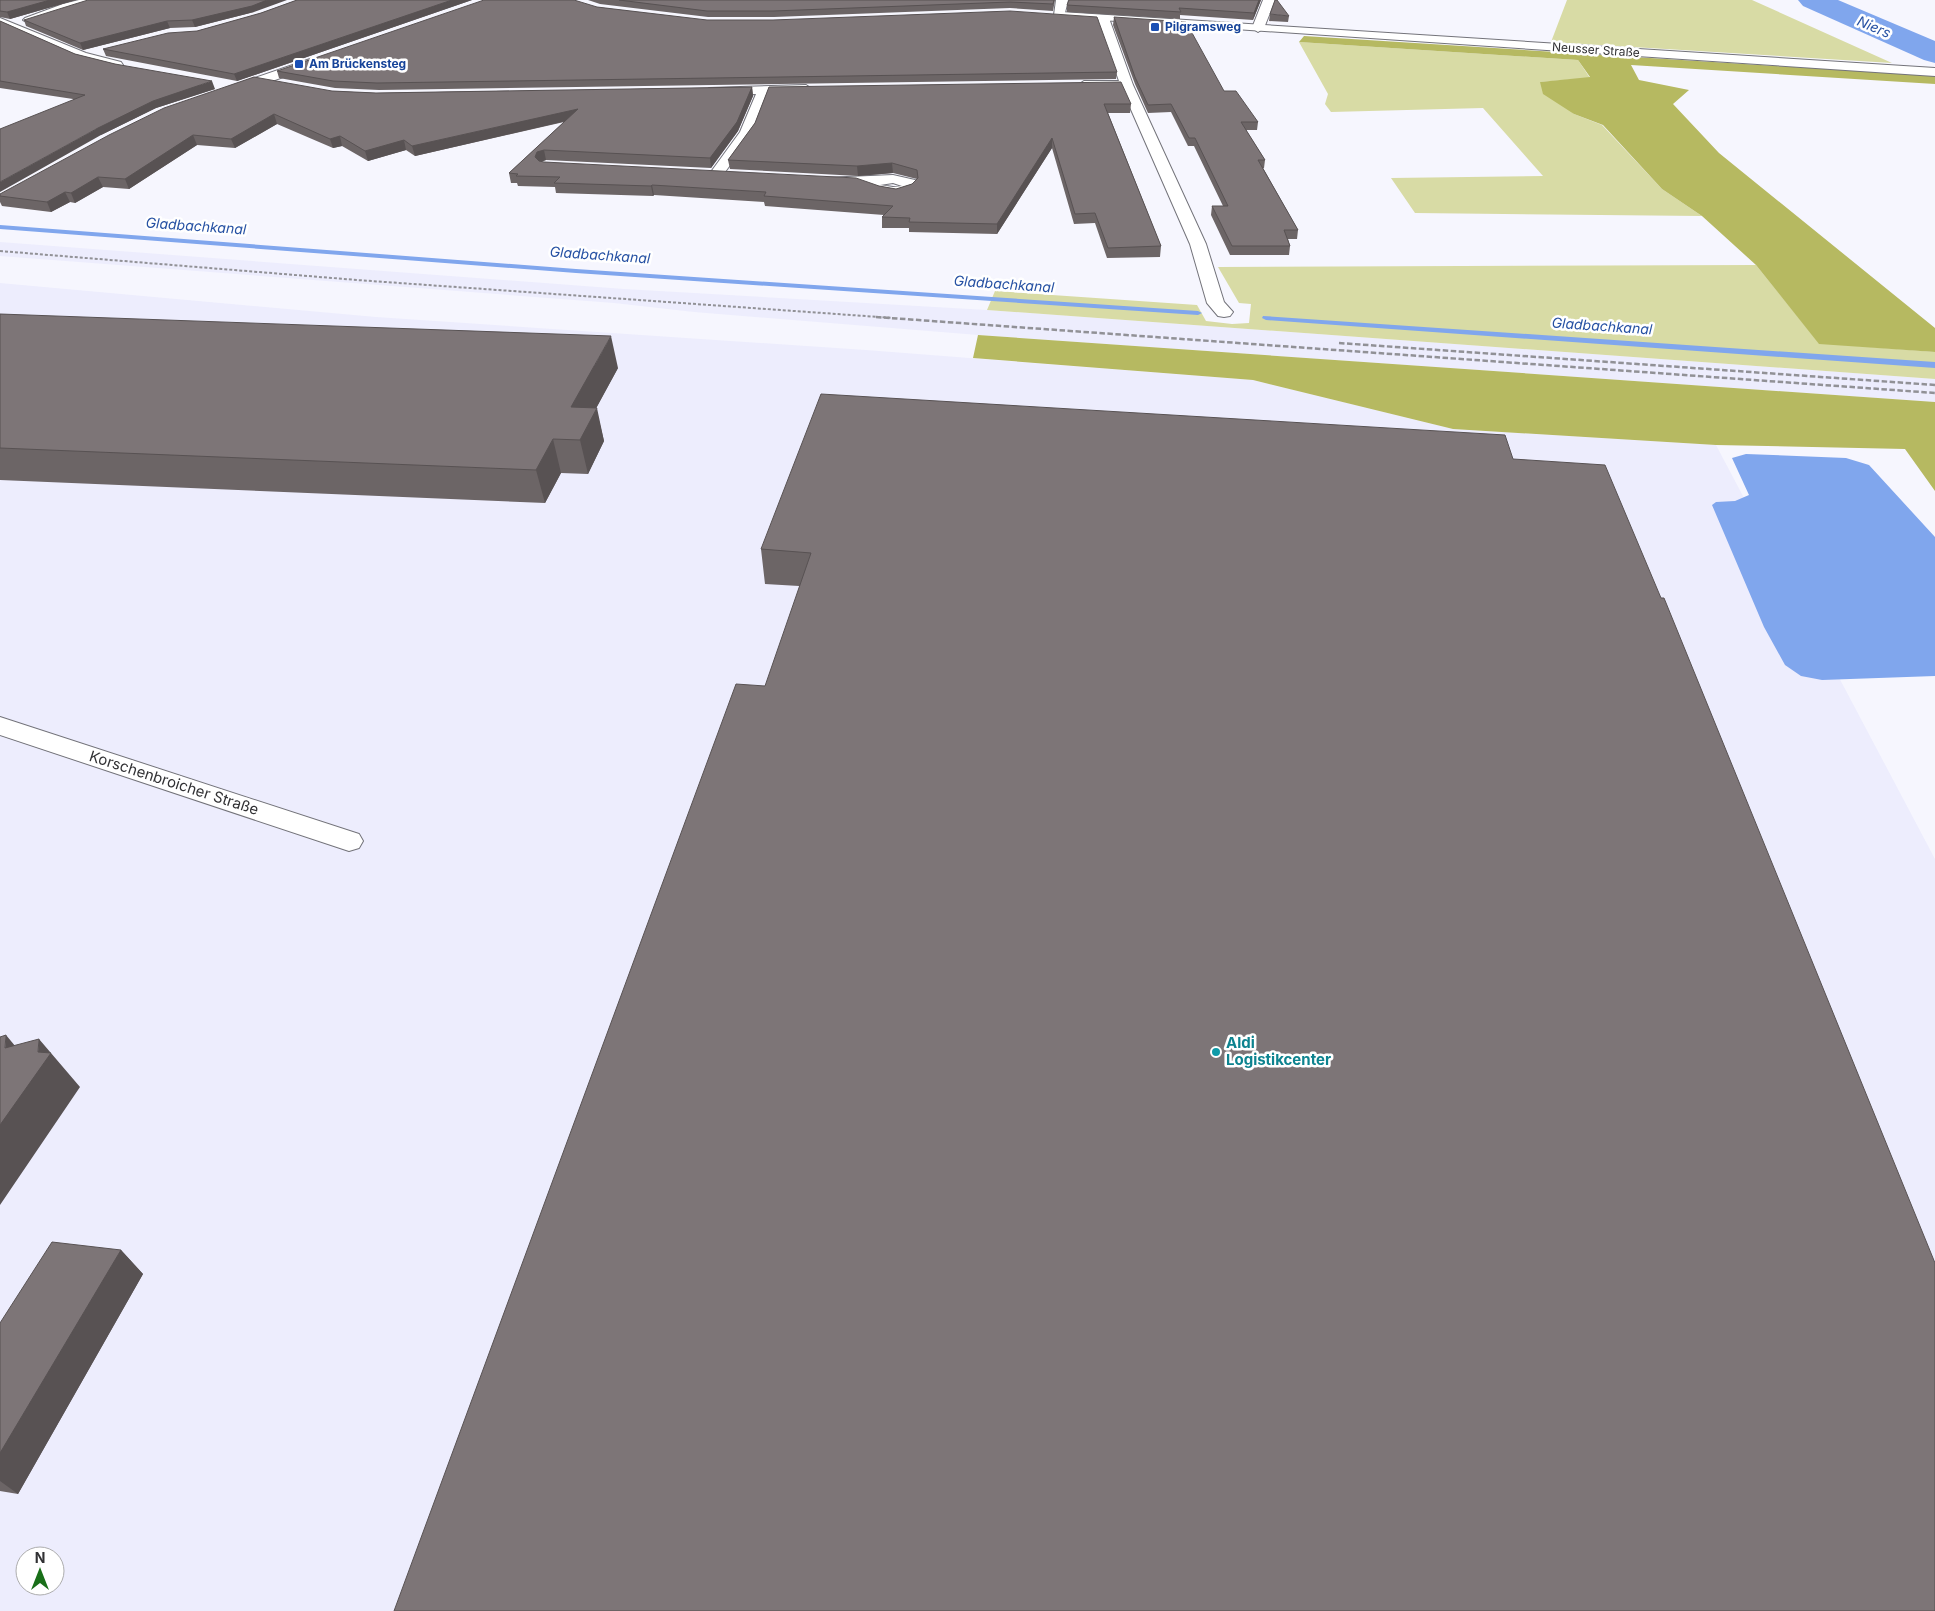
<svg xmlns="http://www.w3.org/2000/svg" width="1935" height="1611" viewBox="0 0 1935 1611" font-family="Inter,sans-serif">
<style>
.built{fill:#ededfd;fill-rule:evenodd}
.green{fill:#d8dba5}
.forest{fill:#b6b961}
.water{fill:#80a6ed}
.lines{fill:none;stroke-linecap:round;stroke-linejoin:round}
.stream{fill:#80a6ed;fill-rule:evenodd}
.river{fill:#80a6ed;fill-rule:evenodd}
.minor-casing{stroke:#73737a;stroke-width:2}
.tertiary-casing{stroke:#73737a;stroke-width:2}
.minor{fill:#fff;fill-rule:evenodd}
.tertiary{fill:#fff;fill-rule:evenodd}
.rail-far1{stroke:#919196;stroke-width:2;stroke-dasharray:3 2;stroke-linecap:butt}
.rail{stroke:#919196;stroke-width:2.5;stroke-dasharray:5.5 2.5;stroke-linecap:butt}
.wall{fill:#6c6566}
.shaded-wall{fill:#585253}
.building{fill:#7d7577;stroke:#585253}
.transit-dot{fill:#1a4fb4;stroke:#fff;stroke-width:2}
.culture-dot{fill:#0f9aa8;stroke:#fff;stroke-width:2}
.labels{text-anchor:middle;stroke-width:5;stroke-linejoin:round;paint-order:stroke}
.far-transit-label{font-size:12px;font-weight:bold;fill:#164399;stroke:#fff;text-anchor:start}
.far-street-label{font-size:12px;fill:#313134;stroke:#fff}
.far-water-label{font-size:14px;font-style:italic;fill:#2651a3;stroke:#fff}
.street-label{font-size:15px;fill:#313134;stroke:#fff}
.culture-label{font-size:15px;font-weight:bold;fill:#0d838f;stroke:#fff;text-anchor:start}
</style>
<rect width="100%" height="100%" fill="#f6f6fe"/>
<path class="built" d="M 0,242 L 624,289 L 987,310 L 1935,379 L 1935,402 L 978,335 L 694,312 L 614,303 L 0,256 Z
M 0,283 L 376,317 L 866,350 L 1253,380 L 1453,429 L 1716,445 L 1935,859 L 1935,1611 L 0,1611 ZM 25,1556 L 55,1556 L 55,1586 L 25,1586 Z"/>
<path class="green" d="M 1567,0 L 1752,0 L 1892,63 L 1551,42 Z
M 1299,42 L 1578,60 L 1590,78 L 1540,82 L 1574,114 L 1602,125 L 1662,189 L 1702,216 L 1415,213 L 1391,178 L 1543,176 L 1483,108 L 1331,112 L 1325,104 L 1328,94 Z
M 1756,265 L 1819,343 L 1935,352 L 1935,379 L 987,310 L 995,291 L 1197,305 L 1206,321 L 1232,324 L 1249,323 L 1251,304 L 1239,303 L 1218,267 Z"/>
<path class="forest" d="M 1304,36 L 1935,76 L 1935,84 L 1631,65 L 1639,80 L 1689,90 L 1673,104 L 1719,153 L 1935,328 L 1935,352 L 1819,344 L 1756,265 L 1702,216 L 1662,189 L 1603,125 L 1574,114 L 1543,94 L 1540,82 L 1590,77 L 1578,60 L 1299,42 Z
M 978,335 L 1935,402 L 1935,491 L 1905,449 L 1716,445 L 1453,429 L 1253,380 L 973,358 Z"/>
<path class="water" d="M 1746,454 L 1846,458 L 1869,465 L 1935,537 L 1935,676 L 1822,680 L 1801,676 L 1785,665 L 1764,627 L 1712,505 L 1716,502 L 1735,501 L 1749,495 L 1732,458 Z"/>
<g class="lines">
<path class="stream" d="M 0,225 L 576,269 L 1198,311 L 1202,313 L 1198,315 L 576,273 L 0,229 Z
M 1263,316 L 1935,362 L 1935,368 L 1266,320 L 1262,318 Z"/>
<path class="river" d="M 1798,0 L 1838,0 L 1935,41 L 1935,63 L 1924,60 L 1803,6 Z"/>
<defs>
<path id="minor" d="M 79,0 L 101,0 L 99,2 L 70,9 L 33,22 L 29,23 L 23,20 L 25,18 L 63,4 Z
M 1056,0 L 1068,0 L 1064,17 L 1060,18 L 1054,15 Z
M 1263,0 L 1275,0 L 1264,28 L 1258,32 L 1252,28 Z
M 1106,15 L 1112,18 L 1110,21 L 1133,85 L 1206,244 L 1224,302 L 1233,312 L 1230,316 L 1224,317 L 1218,316 L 1207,303 L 1190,244 L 1122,89 L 1084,89 L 1078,85 L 1084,81 L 1119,81 L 1098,21 L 1102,16 Z
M 0,18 L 86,53 L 121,62 L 123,65 L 117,69 L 78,59 L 0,25 Z
M 313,58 L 317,59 L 319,62 L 317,65 L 236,94 L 226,94 L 225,91 L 226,88 Z
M 806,85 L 812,89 L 811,92 L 769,94 L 754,132 L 720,179 L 710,179 L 708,176 L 740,132 L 756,94 L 714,95 L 708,91 L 709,88 Z
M 893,175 L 915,180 L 917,187 C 908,199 878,200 869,188 L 870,185 L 829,185 L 824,184 L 822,181 L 824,178 ZM 893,183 L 902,186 L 893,187 L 880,185 Z
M 0,717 L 359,834 L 363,841 L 359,848 L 349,851 L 0,735 Z"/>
<path id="tertiary" d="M 1061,12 L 1935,68 L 1935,76 L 1057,17 L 1055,15 Z"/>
</defs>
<use href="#minor" class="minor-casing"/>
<use href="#tertiary" class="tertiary-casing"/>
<use href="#minor" class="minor"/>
<use href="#tertiary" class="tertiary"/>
<path class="rail-far1" d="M 0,251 L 357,280 L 893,318"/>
<path class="rail" d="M 876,317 L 1935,393
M 1339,343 L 1935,385"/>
</g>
<path class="wall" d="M 0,0 L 76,0 L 10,19 L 0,17 Z
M 297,0 L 472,0 L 237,81 L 106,56 L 103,49 L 197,31 L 261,13 Z
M 588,0 L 1055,0 L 1053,11 L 1010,8 L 774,17 L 708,17 L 600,4 Z
M 1261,0 L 1253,20 L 1180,15 L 1180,19 L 1067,12 L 1067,5 Z
M 597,7 L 1117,72 L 1116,79 L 379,90 L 335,88 L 279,78 L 277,71 Z
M 254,12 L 195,27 L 170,28 L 83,50 L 26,26 L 24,20 Z
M 1270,14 L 1289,16 L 1288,22 L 1269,21 Z
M 1114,17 L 1224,91 L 1258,122 L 1257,130 L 1246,130 L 1265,160 L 1264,168 L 1263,168 L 1298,230 L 1297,239 L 1288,239 L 1290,246 L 1289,255 L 1230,255 L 1211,215 L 1212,206 L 1223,206 L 1194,146 L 1188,146 L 1171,112 L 1148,113 L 1135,84 L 1113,25 Z
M 0,21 L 75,54 L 215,89 L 156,108 L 101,135 L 73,99 L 0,88 Z
M 752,87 L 753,96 L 738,131 L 711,168 L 546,160 L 541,162 L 879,186 L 896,189 L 912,184 L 917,179 L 893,173 L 858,176 L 730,169 L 728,160 L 755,123 L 769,87 L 1131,104 L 1130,113 L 1108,113 L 1161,246 L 1160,257 L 1107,258 L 1095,223 L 1074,224 L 1052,148 L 997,234 L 909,232 L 909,228 L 882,228 L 882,217 L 884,215 L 765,206 L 764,202 L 654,195 L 653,196 L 556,193 L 555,187 L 518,186 L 517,183 L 511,183 L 509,173 L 564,122 L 415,156 L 406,150 L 368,161 L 342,146 L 333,148 L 277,124 L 235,148 L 197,145 L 129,189 L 103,187 L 75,203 L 70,202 L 51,212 L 2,206 L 0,202 L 0,194 L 332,91 L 376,93 Z
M 0,314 L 618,368 L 596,408 L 604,441 L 588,474 L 561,473 L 545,503 L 0,480 Z
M 1505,435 L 799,586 L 765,584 L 761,549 Z
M 121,1250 L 143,1274 L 18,1494 L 0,1491 L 0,1323 Z"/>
<path class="shaded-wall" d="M 50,0 L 76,0 L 10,19 L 7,12 Z
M 267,0 L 287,0 L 254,12 L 195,27 L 192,20 Z
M 452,0 L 472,0 L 237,81 L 234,74 Z
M 1259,0 L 1261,0 L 1253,20 L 1254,13 Z
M 167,21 L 170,28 L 83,50 L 80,43 Z
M 212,81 L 215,89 L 156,108 L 101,135 L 0,192 L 0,182 L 98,128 L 153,101 Z
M 752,87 L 753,96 L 738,131 L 711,168 L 710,158 Z
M 578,109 L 579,118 L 415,156 L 412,146 Z
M 274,114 L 277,124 L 235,148 L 231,139 Z
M 193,135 L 197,145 L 129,189 L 125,179 Z
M 340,136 L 342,146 L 333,148 L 330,139 Z
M 1052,138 L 1052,148 L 997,234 L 997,224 Z
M 404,140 L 406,150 L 368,161 L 365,151 Z
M 544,150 L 546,160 L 539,162 L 535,157 L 537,152 Z
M 892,163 L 893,173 L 858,176 L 857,166 Z
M 98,177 L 103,187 L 75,203 L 71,193 Z
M 652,185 L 654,195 L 653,196 L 651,186 Z
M 65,192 L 70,202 L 51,212 L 47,202 Z
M 611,336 L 618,368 L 579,440 L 571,407 Z
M 597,408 L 604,441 L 588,474 L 580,440 Z
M 553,439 L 561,473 L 545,503 L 536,470 Z
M 6,1035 L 35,1070 L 38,1052 L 39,1039 L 80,1087 L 0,1205 L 0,1125 Z
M 121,1250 L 143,1274 L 18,1494 L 0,1481 L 0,1453 Z"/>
<path class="building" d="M 0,0 L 50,0 L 7,12 L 0,11 Z
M 88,0 L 267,0 L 252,6 L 192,20 L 167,21 L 80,43 L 24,20 Z
M 297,0 L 452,0 L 234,74 L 103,49 L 168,33 L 197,31 L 261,13 Z
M 484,0 L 574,0 L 597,7 L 707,20 L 773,20 L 1010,11 L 1097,17 L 1117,72 L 377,83 L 333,81 L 277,71 Z
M 619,0 L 1054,0 L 1053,4 L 1010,2 L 773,11 L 707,11 Z
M 1069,0 L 1259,0 L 1254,13 L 1179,8 L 1181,12 L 1067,5 Z
M 1275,0 L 1277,0 L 1289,16 L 1270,14 Z
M 1114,17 L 1186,22 L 1224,91 L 1236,91 L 1258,122 L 1241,122 L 1265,160 L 1258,160 L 1298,230 L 1284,230 L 1290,246 L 1232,246 L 1212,206 L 1228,206 L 1195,138 L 1189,138 L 1171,104 L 1148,105 L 1135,77 Z
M 0,21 L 75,54 L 115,64 L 212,81 L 153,101 L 98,128 L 0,182 L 0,129 L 85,95 L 0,81 Z
M 254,77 L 332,91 L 376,93 L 752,87 L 737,122 L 710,158 L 544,150 L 537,152 L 535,157 L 539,161 L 544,162 L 856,178 L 879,186 L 896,189 L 912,184 L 918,178 L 917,170 L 892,163 L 857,166 L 728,160 L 755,123 L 769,87 L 1121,82 L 1131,104 L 1104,104 L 1161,246 L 1108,248 L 1095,213 L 1075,214 L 1052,138 L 997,224 L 909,222 L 910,218 L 882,217 L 893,206 L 764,196 L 766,192 L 652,185 L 651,186 L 554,183 L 560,177 L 516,176 L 518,174 L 509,173 L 578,109 L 412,146 L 404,140 L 365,151 L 340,136 L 330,139 L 274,114 L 231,139 L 193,135 L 125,179 L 98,177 L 71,193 L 65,192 L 47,202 L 0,196 L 0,194 L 109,135 L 164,108 Z
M 0,314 L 611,336 L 571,407 L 597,408 L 580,440 L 553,439 L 536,470 L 0,448 Z
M 821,394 L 1505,435 L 1513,459 L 1605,465 L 1661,598 L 1664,598 L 1935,1263 L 1935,1611 L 394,1611 L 736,684 L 765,686 L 811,553 L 761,549 Z
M 6,1035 L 5,1048 L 39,1039 L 38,1052 L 51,1053 L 0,1125 L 0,1037 Z
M 52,1242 L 121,1250 L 0,1453 L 0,1323 Z"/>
<g class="transit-dot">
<rect x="1150" y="22" width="10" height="10" rx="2.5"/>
<rect x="294" y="59" width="10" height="10" rx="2.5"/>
</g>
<circle class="culture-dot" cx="1216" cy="1052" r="5"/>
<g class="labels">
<g class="far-transit-label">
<text x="1165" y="31">Pilgramsweg</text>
<text x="309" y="68">Am Brückensteg</text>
</g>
<g class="far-street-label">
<text transform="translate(1596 50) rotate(4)" y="4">Neusser Straße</text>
</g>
<g class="far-water-label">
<text transform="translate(1874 27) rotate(23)" y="5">Niers</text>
<text transform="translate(196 226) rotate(4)" y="5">Gladbachkanal</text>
<text transform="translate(600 255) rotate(4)" y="5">Gladbachkanal</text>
<text transform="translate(1004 284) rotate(4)" y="5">Gladbachkanal</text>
<text transform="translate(1602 326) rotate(4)" y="5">Gladbachkanal</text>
</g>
<g class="street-label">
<text transform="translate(174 783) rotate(18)" y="5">Korschenbroicher Straße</text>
</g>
<g class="culture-label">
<text x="1226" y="1048">Aldi<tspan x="1226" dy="17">Logistikcenter</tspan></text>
</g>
</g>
<g transform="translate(40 1571)"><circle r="24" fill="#ffffff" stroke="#adadae"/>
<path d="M0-4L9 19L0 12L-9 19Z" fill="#196f19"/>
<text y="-8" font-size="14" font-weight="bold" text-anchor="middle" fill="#313134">N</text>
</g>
</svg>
